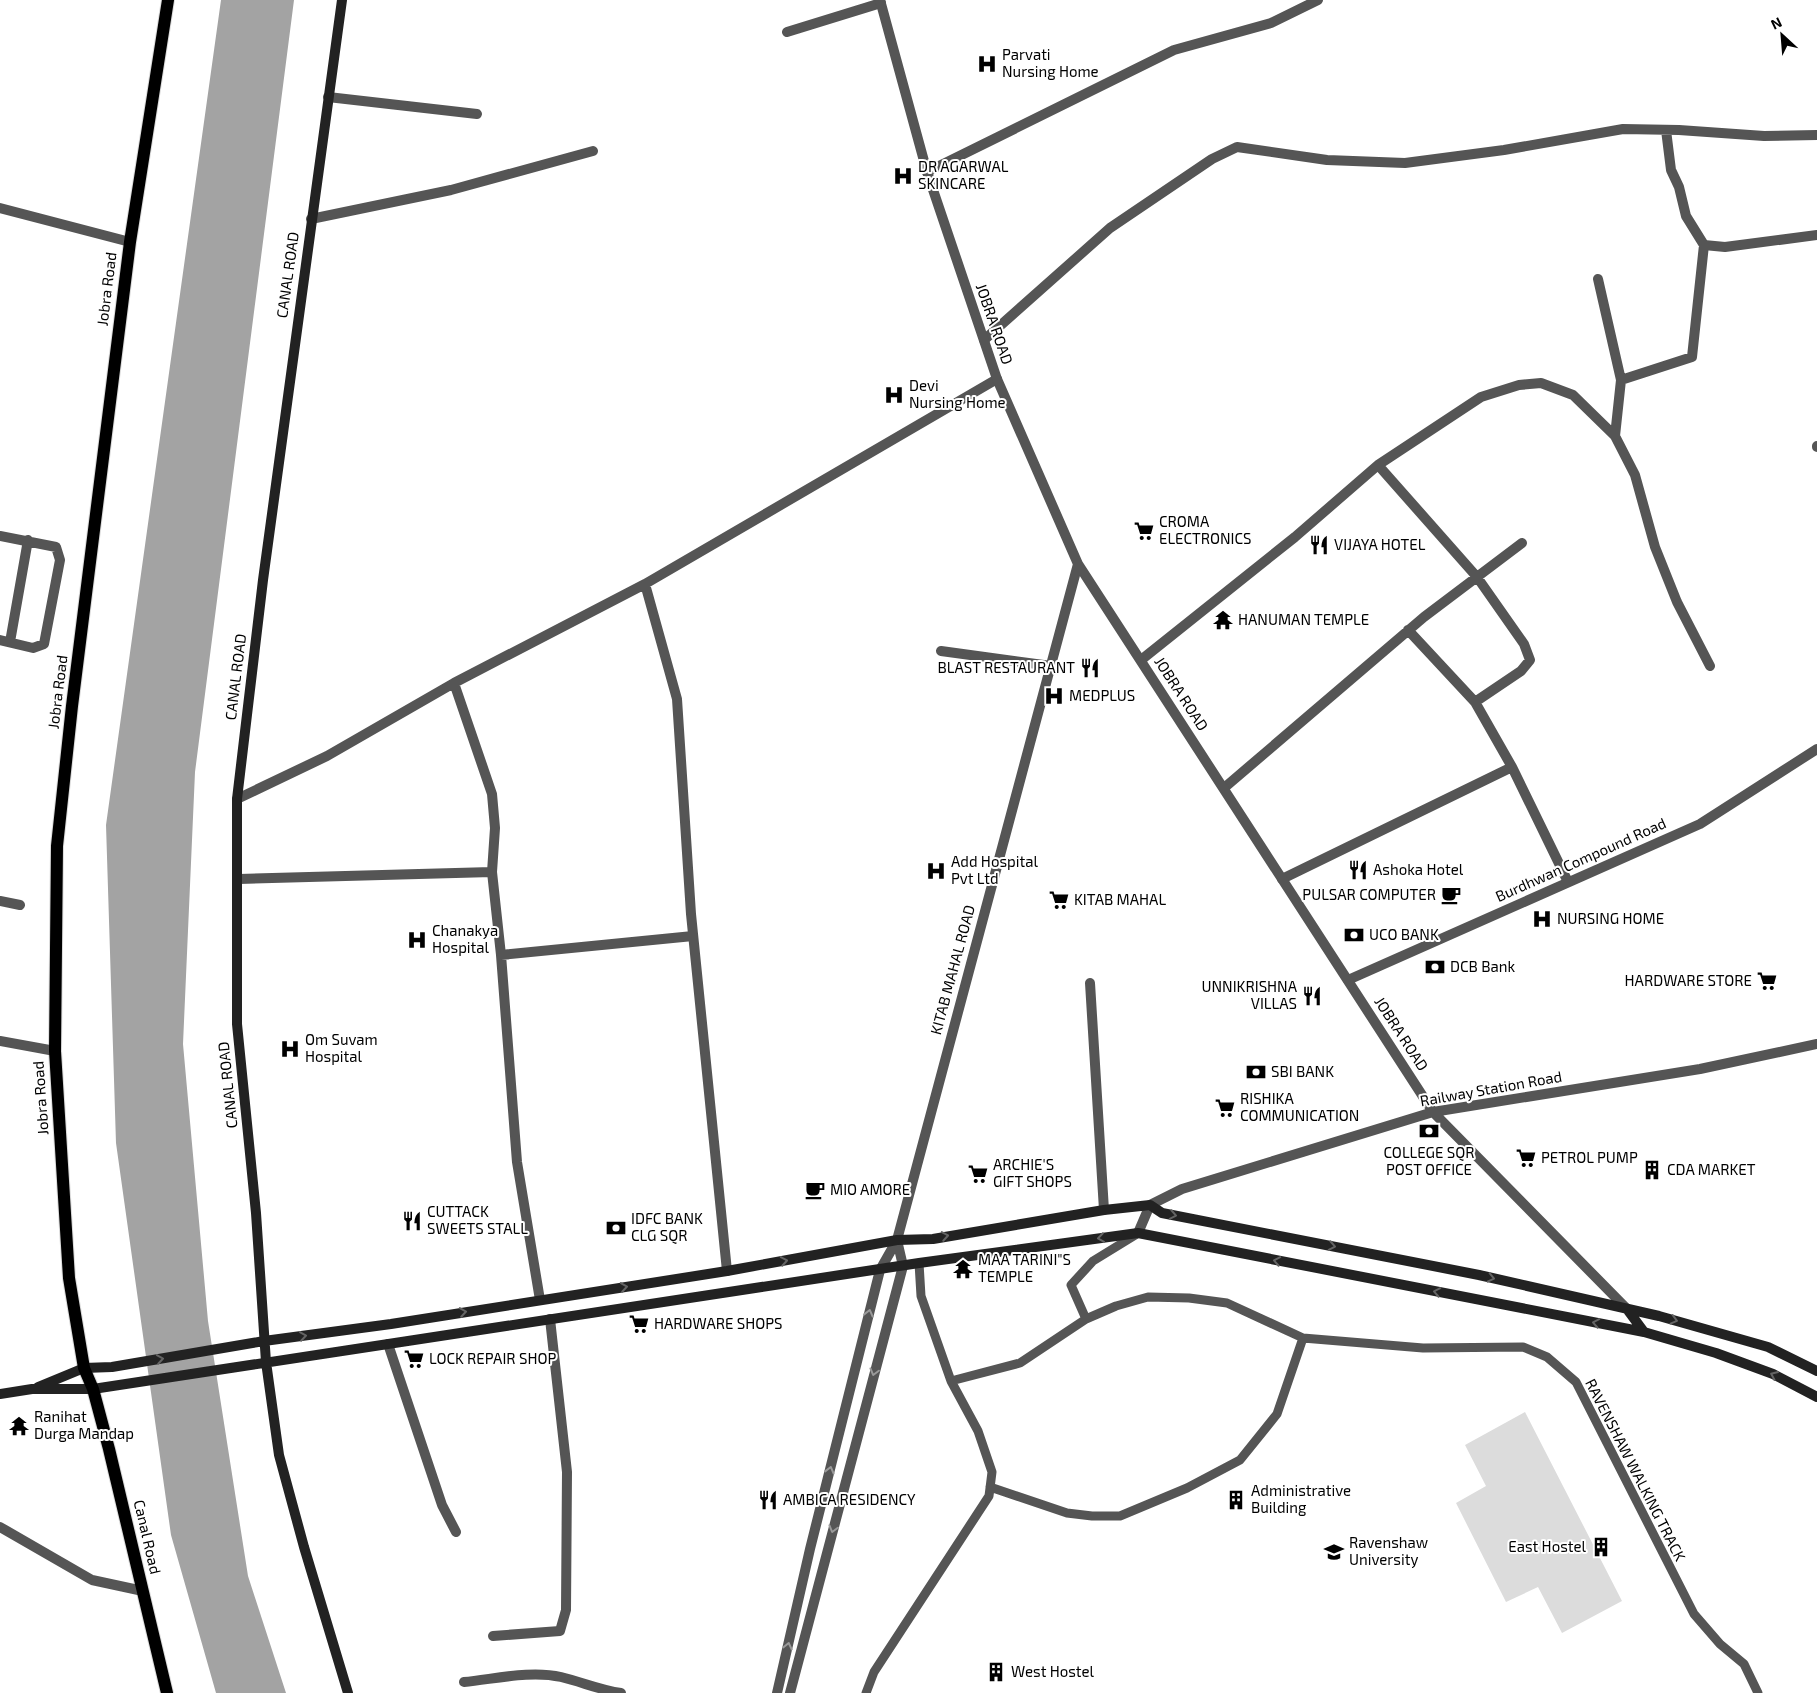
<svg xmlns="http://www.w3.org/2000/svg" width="1817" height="1693" viewBox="0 0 1817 1693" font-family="'Exo 2',sans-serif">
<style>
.green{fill:#dcdcdc}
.water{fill:#a3a3a3}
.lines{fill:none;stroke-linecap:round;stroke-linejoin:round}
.primary-casing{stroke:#dbdbdb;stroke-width:14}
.service{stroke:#555;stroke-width:9}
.minor{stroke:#555;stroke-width:10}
.tertiary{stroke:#555;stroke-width:10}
.secondary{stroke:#222;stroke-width:10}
.primary{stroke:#000;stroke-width:12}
.oneway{stroke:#646464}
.oneway2{stroke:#999}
.labels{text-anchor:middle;stroke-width:4;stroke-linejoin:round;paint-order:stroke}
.poi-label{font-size:15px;fill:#000;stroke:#fff;text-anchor:start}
.street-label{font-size:15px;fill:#000;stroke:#fff}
</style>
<rect width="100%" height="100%" fill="#fff"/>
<path class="green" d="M 1525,1412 L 1622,1601 L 1562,1633 L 1538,1587 L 1506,1602 L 1456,1503 L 1486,1486 L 1465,1445 Z"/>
<path class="water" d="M 221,0 L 294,0 L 195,772 L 183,1044 L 208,1321 L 248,1576 L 286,1693 L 216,1693 L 171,1535 L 116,1143 L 106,825 Z"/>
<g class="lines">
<defs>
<path id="primary" d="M 167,1693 L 109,1449 L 93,1389 L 84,1368 L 69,1278 L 55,1051 L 57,846 L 72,706 L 130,242 L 168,0"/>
</defs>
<use href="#primary" class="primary-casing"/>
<path class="service" d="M 1086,1319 L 1071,1285 L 1093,1261 L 1137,1234
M 951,1381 L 1020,1363 L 1086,1319 L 1116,1306 L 1148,1297 L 1189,1298 L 1227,1303 L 1303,1338 L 1423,1348 L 1523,1347 L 1547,1357 L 1576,1382 L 1694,1614 L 1720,1644 L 1744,1664 L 1758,1693
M 990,1487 L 1067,1513 L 1092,1516 L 1120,1516 L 1187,1488 L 1240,1460 L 1277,1414 L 1303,1338
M 866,1693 L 874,1672 L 989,1496 L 992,1472 L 978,1431 L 951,1381 L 921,1296 L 919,1263"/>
<path class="minor" d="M 787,32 L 881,3
M 328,97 L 477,114
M 1666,130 L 1671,170 L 1679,187 L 1686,216 L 1704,245 L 1725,247 L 1817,235
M 927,172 L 1174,50 L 1271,23 L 1318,0
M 0,208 L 130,242
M 311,219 L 451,190 L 593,151
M 1598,279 L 1621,380 L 1615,436
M 984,340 L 1110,228 L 1212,159 L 1237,147 L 1327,160 L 1405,163 L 1504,150 L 1623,129 L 1679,130 L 1764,136 L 1817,135
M 1621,380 L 1692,357 L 1704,245
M 1817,446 L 1817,447
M 1378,465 L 1477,577 L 1524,644 L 1530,660 L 1521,671 L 1475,702
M 0,536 L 56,547 L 60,560 L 44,644 L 33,648 L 0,640
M 645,584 L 677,699 L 691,914 L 727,1271
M 1408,630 L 1475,702 L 1512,767 L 1568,882
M 10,642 L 28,540
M 941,651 L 1051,666
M 1141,660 L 1295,537 L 1378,465 L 1481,397 L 1519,385 L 1541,383 L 1573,395 L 1615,436 L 1635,475 L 1655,547 L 1677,602 L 1710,666
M 454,683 L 492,794 L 495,828 L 492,872 L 501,955 L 517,1162 L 540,1300
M 1224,788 L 1424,617 L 1522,543
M 237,799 L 327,756 L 454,683 L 645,584 L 997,379
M 239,879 L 492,872
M 1282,879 L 1512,767
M 0,901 L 20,905
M 501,955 L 693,936
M 1348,980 L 1700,824 L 1817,749
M 1090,983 L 1104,1210
M 0,1041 L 55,1051
M 388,1344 L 442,1505 L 456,1532
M 0,1527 L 92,1580 L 143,1591
M 493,1636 L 560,1631 L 566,1610 L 567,1472 L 550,1319
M 464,1682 C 495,1679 531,1670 561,1677 C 582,1682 600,1690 621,1693"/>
<path class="tertiary" d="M 880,0 L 927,172 L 997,379 L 1078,564 L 1433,1112 L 1627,1309
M 1138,1233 L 1150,1205 L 1182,1189 L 1433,1112 L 1700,1069 L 1817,1044
M 777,1693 L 810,1549 L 880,1270 L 897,1240 L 1078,564
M 790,1693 L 903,1266 L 897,1240"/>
<path class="secondary" d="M 342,0 L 263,580 L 237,799 L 237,1024 L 256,1213 L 266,1362 L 279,1455 L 304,1547 L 348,1693
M 1627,1309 L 1644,1332
M 38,1387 L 84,1368 L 112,1367 L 264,1341 L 391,1324 L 727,1271 L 897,1240 L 933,1239 L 1104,1210 L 1150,1205 L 1162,1213 L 1479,1275 L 1659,1316 L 1768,1347 L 1817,1371
M 0,1394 L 32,1389 L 93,1389 L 919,1263 L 1138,1233 L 1644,1332 L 1716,1353 L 1773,1374 L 1817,1397"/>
<use href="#primary" class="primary"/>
</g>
<defs><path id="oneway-chevron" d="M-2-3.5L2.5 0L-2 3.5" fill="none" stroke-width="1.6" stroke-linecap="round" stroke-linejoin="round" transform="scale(1.25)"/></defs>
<g class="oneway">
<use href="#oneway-chevron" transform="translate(1173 1215) rotate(11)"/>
<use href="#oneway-chevron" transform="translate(945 1236) rotate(-10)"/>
<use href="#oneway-chevron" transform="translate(1101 1238) rotate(172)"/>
<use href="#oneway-chevron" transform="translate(1332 1246) rotate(11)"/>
<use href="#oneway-chevron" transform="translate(784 1261) rotate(-10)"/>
<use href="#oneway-chevron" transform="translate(1277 1261) rotate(-169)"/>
<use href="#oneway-chevron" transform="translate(1491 1278) rotate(13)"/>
<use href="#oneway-chevron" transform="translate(624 1287) rotate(-9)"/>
<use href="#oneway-chevron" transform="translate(1437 1292) rotate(-169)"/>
<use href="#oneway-chevron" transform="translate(463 1312) rotate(-9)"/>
<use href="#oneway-chevron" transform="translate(1674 1320) rotate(15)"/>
<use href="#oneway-chevron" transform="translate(1596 1323) rotate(-169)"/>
<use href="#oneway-chevron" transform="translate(303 1336) rotate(-8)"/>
<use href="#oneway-chevron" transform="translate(160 1359) rotate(-9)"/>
<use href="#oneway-chevron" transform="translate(1774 1375) rotate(-156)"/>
</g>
<g class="oneway2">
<use href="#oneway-chevron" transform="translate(869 1313) rotate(-76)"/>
<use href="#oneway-chevron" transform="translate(874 1372) rotate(105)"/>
<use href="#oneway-chevron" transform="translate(830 1470) rotate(-76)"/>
<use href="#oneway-chevron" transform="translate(833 1529) rotate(105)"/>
<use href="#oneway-chevron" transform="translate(788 1646) rotate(-77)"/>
</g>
<defs>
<symbol id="hospital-bare" viewBox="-9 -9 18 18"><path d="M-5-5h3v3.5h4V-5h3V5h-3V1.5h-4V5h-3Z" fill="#000" stroke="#fff" stroke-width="2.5" paint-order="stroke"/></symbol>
<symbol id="supermarket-bare" viewBox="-9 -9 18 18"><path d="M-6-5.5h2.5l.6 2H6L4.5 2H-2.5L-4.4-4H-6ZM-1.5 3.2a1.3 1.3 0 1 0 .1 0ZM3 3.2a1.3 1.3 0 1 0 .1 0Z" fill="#000" stroke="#fff" stroke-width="2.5" paint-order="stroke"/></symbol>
<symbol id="restaurant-bare" viewBox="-9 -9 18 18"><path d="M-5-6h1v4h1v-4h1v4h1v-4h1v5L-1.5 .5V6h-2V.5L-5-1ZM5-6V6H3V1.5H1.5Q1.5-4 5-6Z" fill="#000" stroke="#fff" stroke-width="2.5" paint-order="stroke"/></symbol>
<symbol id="temple-bare" viewBox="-9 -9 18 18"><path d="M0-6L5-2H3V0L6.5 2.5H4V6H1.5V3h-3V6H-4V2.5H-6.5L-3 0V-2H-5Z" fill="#000" stroke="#fff" stroke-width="2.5" paint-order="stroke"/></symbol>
<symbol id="cafe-bare" viewBox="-9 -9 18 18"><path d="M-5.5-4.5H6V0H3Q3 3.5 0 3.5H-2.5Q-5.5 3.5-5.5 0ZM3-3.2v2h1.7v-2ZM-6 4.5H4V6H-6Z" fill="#000" stroke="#fff" stroke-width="2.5" paint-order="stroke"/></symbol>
<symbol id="bank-bare" viewBox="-9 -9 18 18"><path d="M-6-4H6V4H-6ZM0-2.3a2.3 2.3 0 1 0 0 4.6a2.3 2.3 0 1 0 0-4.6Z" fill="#000" stroke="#fff" stroke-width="2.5" paint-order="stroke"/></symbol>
<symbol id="building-bare" viewBox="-9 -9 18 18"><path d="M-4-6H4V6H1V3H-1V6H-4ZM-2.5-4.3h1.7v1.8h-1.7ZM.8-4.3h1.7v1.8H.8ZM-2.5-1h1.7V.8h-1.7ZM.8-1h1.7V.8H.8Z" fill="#000" stroke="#fff" stroke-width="2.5" paint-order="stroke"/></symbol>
<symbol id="university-bare" viewBox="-9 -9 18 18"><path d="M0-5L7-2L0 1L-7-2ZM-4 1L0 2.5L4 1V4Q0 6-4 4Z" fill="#000" stroke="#fff" stroke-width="2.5" paint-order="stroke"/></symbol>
</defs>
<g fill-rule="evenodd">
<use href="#hospital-bare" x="973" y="50" width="28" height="28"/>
<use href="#hospital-bare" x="889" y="162" width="28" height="28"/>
<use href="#hospital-bare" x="880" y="381" width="28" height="28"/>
<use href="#supermarket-bare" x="1130" y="517" width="28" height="28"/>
<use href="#restaurant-bare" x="1305" y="531" width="28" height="28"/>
<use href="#temple-bare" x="1209" y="606" width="28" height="28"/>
<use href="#restaurant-bare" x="1076" y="654" width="28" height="28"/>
<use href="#hospital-bare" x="1040" y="682" width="28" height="28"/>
<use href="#restaurant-bare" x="1344" y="856" width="28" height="28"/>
<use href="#hospital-bare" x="922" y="857" width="28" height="28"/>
<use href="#cafe-bare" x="1437" y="881" width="28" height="28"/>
<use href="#supermarket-bare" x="1045" y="886" width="28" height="28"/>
<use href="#hospital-bare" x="1528" y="905" width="28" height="28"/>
<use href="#bank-bare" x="1340" y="921" width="28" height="28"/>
<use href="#hospital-bare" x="403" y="926" width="28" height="28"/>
<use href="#bank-bare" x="1421" y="953" width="28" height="28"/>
<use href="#supermarket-bare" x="1753" y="967" width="28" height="28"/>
<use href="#restaurant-bare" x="1298" y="982" width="28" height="28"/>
<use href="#hospital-bare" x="276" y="1035" width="28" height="28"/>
<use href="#bank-bare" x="1242" y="1058" width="28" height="28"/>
<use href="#supermarket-bare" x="1211" y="1094" width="28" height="28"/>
<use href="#bank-bare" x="1415" y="1117" width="28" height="28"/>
<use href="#supermarket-bare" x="1512" y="1144" width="28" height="28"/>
<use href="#building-bare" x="1638" y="1156" width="28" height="28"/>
<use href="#supermarket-bare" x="964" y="1160" width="28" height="28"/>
<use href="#cafe-bare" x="801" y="1176" width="28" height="28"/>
<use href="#restaurant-bare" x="398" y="1207" width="28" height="28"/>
<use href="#bank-bare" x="602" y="1214" width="28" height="28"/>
<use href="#temple-bare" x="949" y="1255" width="28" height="28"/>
<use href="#supermarket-bare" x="625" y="1310" width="28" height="28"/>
<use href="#supermarket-bare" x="400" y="1345" width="28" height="28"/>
<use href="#temple-bare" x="5" y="1412" width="28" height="28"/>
<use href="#restaurant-bare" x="754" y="1486" width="28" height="28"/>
<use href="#building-bare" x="1222" y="1486" width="28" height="28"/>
<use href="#building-bare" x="1587" y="1533" width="28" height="28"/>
<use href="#university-bare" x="1320" y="1538" width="28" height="28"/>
<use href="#building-bare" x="982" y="1658" width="28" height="28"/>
</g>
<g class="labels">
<g class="poi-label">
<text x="1002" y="60">Parvati<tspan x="1002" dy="17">Nursing Home</tspan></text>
<text x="918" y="172">DR AGARWAL<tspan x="918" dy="17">SKINCARE</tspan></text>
<text x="909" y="391">Devi<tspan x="909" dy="17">Nursing Home</tspan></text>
<text x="1159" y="527">CROMA<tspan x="1159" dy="17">ELECTRONICS</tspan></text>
<text x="1334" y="550">VIJAYA HOTEL</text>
<text x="1238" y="625">HANUMAN TEMPLE</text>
<text x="1075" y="673" text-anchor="end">BLAST RESTAURANT</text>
<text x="1069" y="701">MEDPLUS</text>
<text x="951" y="867">Add Hospital<tspan x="951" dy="17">Pvt Ltd</tspan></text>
<text x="1373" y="875">Ashoka Hotel</text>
<text x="1436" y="900" text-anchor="end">PULSAR COMPUTER</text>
<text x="1074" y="905">KITAB MAHAL</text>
<text x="1557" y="924">NURSING HOME</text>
<text x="432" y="936">Chanakya<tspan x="432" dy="17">Hospital</tspan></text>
<text x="1369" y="940">UCO BANK</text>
<text x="1450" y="972">DCB Bank</text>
<text x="1752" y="986" text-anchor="end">HARDWARE STORE</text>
<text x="1297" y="992" text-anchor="end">UNNIKRISHNA<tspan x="1297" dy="17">VILLAS</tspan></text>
<text x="305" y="1045">Om Suvam<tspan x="305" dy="17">Hospital</tspan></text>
<text x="1271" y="1077">SBI BANK</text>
<text x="1240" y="1104">RISHIKA<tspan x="1240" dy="17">COMMUNICATION</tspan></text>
<text x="1429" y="1158" text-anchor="middle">COLLEGE SQR<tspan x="1429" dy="17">POST OFFICE</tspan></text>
<text x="1541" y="1163">PETROL PUMP</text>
<text x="993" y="1170">ARCHIE'S<tspan x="993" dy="17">GIFT SHOPS</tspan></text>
<text x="1667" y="1175">CDA MARKET</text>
<text x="830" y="1195">MIO AMORE</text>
<text x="427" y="1217">CUTTACK<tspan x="427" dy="17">SWEETS STALL</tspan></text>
<text x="631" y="1224">IDFC BANK<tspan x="631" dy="17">CLG SQR</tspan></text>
<text x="978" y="1265">MAA TARINI"S<tspan x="978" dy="17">TEMPLE</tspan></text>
<text x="654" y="1329">HARDWARE SHOPS</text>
<text x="429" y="1364">LOCK REPAIR SHOP</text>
<text x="34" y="1422">Ranihat<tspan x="34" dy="17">Durga Mandap</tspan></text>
<text x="1251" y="1496">Administrative<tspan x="1251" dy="17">Building</tspan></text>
<text x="783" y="1505">AMBICA RESIDENCY</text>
<text x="1349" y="1548">Ravenshaw<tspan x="1349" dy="17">University</tspan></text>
<text x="1586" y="1552" text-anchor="end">East Hostel</text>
<text x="1011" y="1677">West Hostel</text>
</g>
<g class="street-label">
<text transform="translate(288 275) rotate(-82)" y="5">CANAL ROAD</text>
<text transform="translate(107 289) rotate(-83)" y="5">Jobra Road</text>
<text transform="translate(994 324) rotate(71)" y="5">JOBRA ROAD</text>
<text transform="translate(236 677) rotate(-83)" y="5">CANAL ROAD</text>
<text transform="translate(58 692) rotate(-83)" y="5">Jobra Road</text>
<text transform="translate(1181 694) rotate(57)" y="5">JOBRA ROAD</text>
<text transform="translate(1581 860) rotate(-24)" y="5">Burdhwan Compound Road</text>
<text transform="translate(953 970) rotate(-75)" y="5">KITAB MAHAL ROAD</text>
<text transform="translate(1401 1034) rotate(57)" y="5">JOBRA ROAD</text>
<text transform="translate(228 1085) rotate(-96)" y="5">CANAL ROAD</text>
<text transform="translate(1491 1089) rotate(-10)" y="5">Railway Station Road</text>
<text transform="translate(41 1098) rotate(-94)" y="5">Jobra Road</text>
<text transform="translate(1635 1470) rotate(63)" y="5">RAVENSHAW WALKING TRACK</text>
<text transform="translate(147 1537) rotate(77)" y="5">Canal Road</text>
</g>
</g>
<g transform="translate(1782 35) rotate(334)" stroke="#ffffff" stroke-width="4" paint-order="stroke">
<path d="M0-4L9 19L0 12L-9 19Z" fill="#000000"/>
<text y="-8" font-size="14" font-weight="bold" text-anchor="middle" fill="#000000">N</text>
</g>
</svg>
